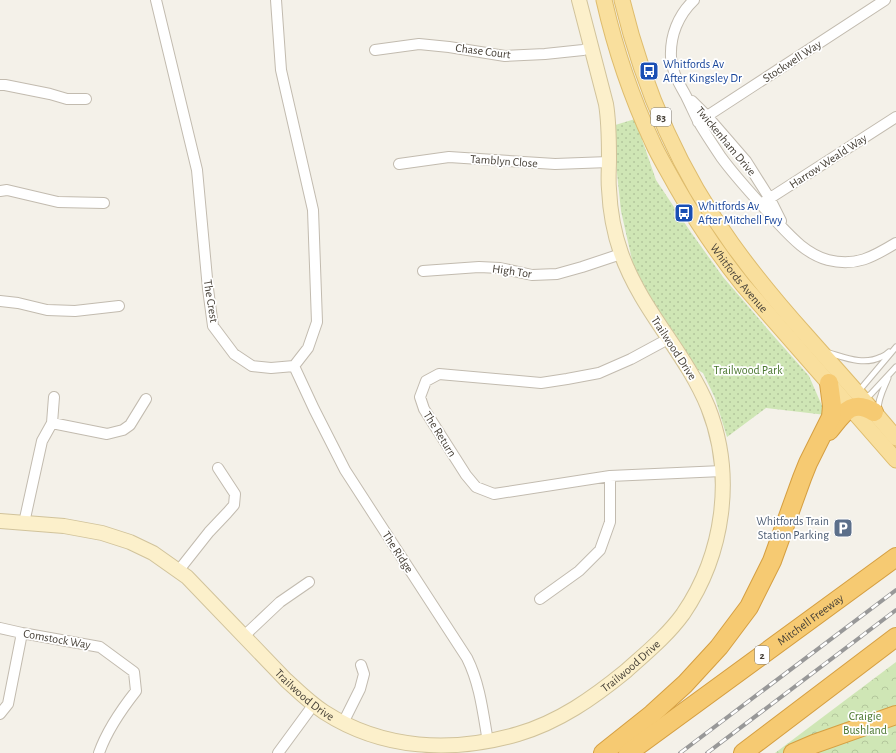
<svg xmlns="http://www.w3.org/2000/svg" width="896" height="753" viewBox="0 0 896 753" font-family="'Alegreya Sans',sans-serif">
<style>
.forest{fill:url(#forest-crowns)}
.park{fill:url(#park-dots)}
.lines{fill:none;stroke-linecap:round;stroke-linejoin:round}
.lane-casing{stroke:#c2bbaf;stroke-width:7}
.street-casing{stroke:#c2bbaf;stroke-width:12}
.secondary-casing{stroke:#d1c39b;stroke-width:16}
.primary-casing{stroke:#debc6d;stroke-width:17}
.highway-casing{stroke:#d59f42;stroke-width:20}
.lane{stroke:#fff;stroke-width:5}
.street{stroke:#fff;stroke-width:10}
.secondary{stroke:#fcf0cb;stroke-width:14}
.primary{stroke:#f9df9d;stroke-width:15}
.highway{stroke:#f6ca72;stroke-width:18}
.rail-casing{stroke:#989898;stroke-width:4}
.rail{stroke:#fff;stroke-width:2.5;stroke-dasharray:8;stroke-linecap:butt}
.labels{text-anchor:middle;stroke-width:3.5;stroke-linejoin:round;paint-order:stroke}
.shield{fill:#fff;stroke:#7e7a74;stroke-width:1}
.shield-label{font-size:11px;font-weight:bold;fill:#474138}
.street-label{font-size:12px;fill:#474138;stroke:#fff}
.transit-label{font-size:12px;fill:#164399;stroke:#fff;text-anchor:start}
.park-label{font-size:12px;fill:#49762e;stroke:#fff}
.service-label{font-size:12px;fill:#4e5e75;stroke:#fff;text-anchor:end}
</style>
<defs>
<pattern id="forest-crowns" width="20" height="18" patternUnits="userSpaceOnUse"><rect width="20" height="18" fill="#cfe6b5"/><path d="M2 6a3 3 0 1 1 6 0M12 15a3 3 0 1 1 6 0" fill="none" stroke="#b3c69c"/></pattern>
<pattern id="park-dots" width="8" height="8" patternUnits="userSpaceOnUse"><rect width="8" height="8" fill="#cfe6b5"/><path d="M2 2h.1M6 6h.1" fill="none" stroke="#b3c69c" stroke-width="1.8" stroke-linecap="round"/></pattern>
</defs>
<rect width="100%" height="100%" fill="#f4f1e9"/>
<path class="forest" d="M 896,662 L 896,753 L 775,753 Z"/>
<path class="park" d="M 635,119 L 656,180 L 690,231 L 723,277 L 771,333 L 809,376 L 826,415 L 766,408 L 727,437 L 715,398 L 703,373 L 698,370 L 656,309 L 633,264 L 621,211 L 612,126 Z"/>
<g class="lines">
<defs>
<path id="lane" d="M 826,352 C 844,357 863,366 881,357 C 884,356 887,354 889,352
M 858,392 L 896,347
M 863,397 L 870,395 L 896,367
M 878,410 C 878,398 884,388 888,378"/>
<path id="street" d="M 156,0 L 197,170 L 208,289 L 213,326 L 234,354 L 252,366 L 271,368 L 294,366 L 308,348 L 317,322 L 313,210 L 281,70 L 276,0
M 694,0 C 678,15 670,36 671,57 C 672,73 679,83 686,96 C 690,104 694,113 698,121 C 705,133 713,145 721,157 C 737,179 757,200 776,221 C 791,237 806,254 828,260 C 856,267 873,257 896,243
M 375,50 L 419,44 L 449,47 L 505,56 L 545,54 L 583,50 L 591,47
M 0,85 L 5,85 L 50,94 L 67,99 L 86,99
M 692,101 L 707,116 L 746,161 L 770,199 L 781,221
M 698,122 L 885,0
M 399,164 L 449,157 L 555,164 L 609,162
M 0,191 L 7,190 L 58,202 L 104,203
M 764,202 L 896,117
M 423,271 L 479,267 L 500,268 L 532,275 L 557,274 L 582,267 L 621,254
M 0,301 L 18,303 L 47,310 L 75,311 L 119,306
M 668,339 L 631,359 L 599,373 L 567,379 L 541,383 L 439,374 L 426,381 L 420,397 L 424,409 L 466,475 L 476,487 L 494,494 L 610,476 L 722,471
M 294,366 L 314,409 L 345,470 L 378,521 L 467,658 C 480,684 483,713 488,742
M 52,423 L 107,434 L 123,430 L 130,425 L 146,399
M 24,523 L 42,441 L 52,423 L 54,397
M 179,570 L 209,532 L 227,513 L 234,505 L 235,494 L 218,468
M 540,599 L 579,571 L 600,550 L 610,522 L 610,476
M 0,628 L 22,633 L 100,647 L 134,672 L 136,691 C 121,710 107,730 99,753
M 244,636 L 280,602 L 309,582
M 0,714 L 8,704 L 22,633
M 343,723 L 360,689 L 364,674 L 361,665
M 278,753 L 314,704"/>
<g id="secondary">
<path id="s1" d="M 0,521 L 64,526 L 102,533 L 130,542 L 153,553 L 187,577 L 286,680 C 298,691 310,703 324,712 C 383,750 452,753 518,734 C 559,722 593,698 626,671 C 646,653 667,636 683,614 C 724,554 735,475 708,407 C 686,353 641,310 621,253 C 614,233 610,211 609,189 C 608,179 609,169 609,159 C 609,140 609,122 606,104 L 579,0"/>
</g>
<g id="primary">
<path id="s2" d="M 604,0 C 615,48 631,96 652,141 C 659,157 668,171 676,186 C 696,221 718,254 743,285 L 896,460"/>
<path d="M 622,0 C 643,87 679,171 732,244 C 755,276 780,306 806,335 C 836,369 867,403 896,438"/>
</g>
<g id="highway">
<path d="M 829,431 C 843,414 851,398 874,412"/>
<path d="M 603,753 L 652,714 L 685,684 L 719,647 L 749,607 L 772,561 L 802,478 L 808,463 L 831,417 L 832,406 L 829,383"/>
<path id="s3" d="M 628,753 L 896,557"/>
<path d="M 743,753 L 896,637"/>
<path d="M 793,753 L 814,744 L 896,715"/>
</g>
</defs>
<use href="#lane" class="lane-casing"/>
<use href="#street" class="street-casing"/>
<use href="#secondary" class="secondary-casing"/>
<use href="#primary" class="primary-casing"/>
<use href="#highway" class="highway-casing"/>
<use href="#lane" class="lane"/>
<use href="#street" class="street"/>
<use href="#secondary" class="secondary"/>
<use href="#primary" class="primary"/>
<use href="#highway" class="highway"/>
<defs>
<path id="rail" d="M 680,753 L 896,590
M 707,753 L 896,610"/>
</defs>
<use href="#rail" class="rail-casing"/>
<use href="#rail" class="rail"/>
</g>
<defs>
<symbol id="bus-square" viewBox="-11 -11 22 22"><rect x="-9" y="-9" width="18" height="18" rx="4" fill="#1a4fb4" stroke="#fff"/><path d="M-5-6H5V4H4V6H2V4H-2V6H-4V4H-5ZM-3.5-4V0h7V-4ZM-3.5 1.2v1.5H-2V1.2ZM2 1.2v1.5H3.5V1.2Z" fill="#fff"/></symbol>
<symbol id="parking-square" viewBox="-11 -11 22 22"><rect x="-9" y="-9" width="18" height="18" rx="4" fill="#5c6f8a" stroke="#fff"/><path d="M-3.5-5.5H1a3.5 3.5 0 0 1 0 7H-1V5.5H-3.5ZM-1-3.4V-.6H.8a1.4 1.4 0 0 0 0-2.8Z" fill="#fff"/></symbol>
</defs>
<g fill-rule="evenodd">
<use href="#bus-square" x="638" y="60" width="22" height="22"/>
<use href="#bus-square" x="673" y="202" width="22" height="22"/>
<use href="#parking-square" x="832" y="517" width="22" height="22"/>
</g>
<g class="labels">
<g class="shield">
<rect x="651" y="108" width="20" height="18" rx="3"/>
<rect x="755" y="646" width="14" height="18" rx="3"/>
</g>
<g class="shield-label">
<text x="661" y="121">83</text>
<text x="762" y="659">2</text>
</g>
<g class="street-label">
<text transform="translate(483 51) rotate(7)" y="4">Chase Court</text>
<text transform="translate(792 61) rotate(-33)" y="4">Stockwell Way</text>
<text transform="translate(726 141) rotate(50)" y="4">Twickenham Drive</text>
<text transform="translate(504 161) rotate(4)" y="4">Tamblyn Close</text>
<text transform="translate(828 161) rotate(-33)" y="4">Harrow Weald Way</text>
<text transform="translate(512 271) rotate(8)" y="4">High Tor</text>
<text dy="4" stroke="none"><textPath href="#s2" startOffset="312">Whitfords Avenue</textPath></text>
<text transform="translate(211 301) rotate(81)" y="4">The Crest</text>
<text transform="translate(674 348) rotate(57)" y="4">Trailwood Drive</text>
<text transform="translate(440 434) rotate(58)" y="4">The Return</text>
<text transform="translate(398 552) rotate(57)" y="4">The Ridge</text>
<text dy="4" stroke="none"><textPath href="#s3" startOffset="226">Mitchell Freeway</textPath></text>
<text transform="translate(57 639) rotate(10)" y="4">Comstock Way</text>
<text dy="4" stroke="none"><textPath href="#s1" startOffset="726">Trailwood Drive</textPath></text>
<text dy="4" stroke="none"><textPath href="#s1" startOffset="366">Trailwood Drive</textPath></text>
</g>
<g class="transit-label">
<text x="663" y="68">Whitfords Av<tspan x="663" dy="14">After Kingsley Dr</tspan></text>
<text x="698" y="210">Whitfords Av<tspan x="698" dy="14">After Mitchell Fwy</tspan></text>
</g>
<g class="park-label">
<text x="748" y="374">Trailwood Park</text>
<text x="865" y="720">Craigie<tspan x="865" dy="14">Bushland</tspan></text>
</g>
<g class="service-label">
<text x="829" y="525">Whitfords Train<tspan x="829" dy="14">Station Parking</tspan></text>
</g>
</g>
</svg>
